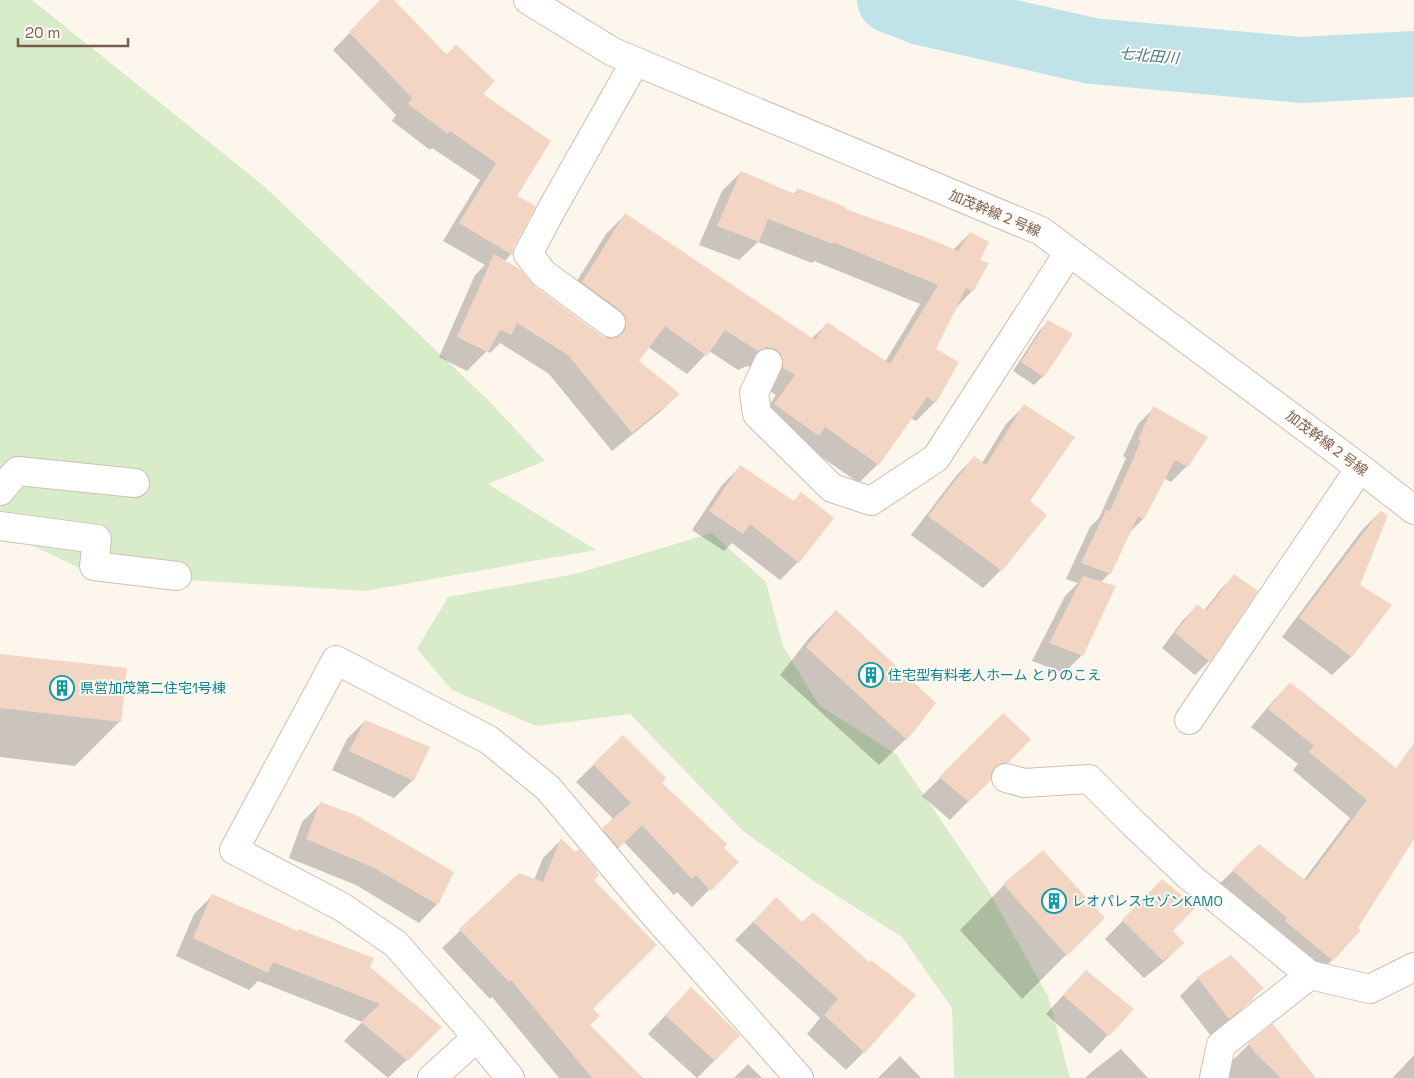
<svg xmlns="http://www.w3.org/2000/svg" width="1414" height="1078" viewBox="0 0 1414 1078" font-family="'Space Grotesk','Noto Sans JP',sans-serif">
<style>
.green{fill:#d8ecc9}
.shadow{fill:#0003}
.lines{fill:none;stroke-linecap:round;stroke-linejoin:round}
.river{stroke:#bfe3e8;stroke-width:66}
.building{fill:#f3d5c3}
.minor-casing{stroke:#d1beb0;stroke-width:30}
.minor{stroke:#fff;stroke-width:28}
.labels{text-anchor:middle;stroke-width:4;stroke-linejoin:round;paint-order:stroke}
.street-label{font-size:14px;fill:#7a5c4d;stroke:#fffaf3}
.culture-label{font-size:14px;fill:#0d838f;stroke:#fffaf3;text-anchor:start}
.water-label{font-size:15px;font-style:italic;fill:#437c86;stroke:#fffaf3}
</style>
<rect width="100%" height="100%" fill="#fdf6ec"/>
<path class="green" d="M 0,0 L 32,0 L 264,186 L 489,401 L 545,461 L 488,484 L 596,550 L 365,591 L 92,574 L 0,530 Z
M 712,533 L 766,582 L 783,646 L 819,705 L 896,754 L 987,888 L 1048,996 L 1070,1078 L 954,1078 L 952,1008 L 902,937 L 815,882 L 743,831 L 630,714 L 536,726 L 452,690 L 417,649 L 448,597 L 575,574 Z"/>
<path class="shadow" d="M 382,0 L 392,0 L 446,55 L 456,46 L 481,94 L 515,196 L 513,246 L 511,254 L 504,262 L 534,288 L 601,337 L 607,339 L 606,336 L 601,329 L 564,302 L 606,234 L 625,215 L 811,339 L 827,324 L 885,362 L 920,304 L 814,261 L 812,263 L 758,242 L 739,260 L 699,245 L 722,191 L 741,172 L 793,194 L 798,190 L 843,210 L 953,250 L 970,233 L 978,260 L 972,291 L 955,309 L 935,349 L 935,402 L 916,421 L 910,418 L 878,464 L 859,483 L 807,447 L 756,424 L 776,395 L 764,387 L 756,368 L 747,366 L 738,370 L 709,351 L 687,374 L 648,347 L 637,361 L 678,394 L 659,413 L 612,451 L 549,374 L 500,343 L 490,353 L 487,351 L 467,371 L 439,357 L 475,275 L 485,265 L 443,241 L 480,180 L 432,148 L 430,150 L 392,121 L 396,115 L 333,50 Z
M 1048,322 L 1071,334 L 1043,376 L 1034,385 L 1013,371 L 1039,331 Z
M 1024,406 L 1028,501 L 1001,570 L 983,588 L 911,535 L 956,476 L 974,457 L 982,463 L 1006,424 Z
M 1154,408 L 1187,466 L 1171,482 L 1164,478 L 1143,519 L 1129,533 L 1110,573 L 1100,583 L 1082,655 L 1064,673 L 1032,661 L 1065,596 L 1078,583 L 1066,579 L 1090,527 L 1099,518 L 1126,458 L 1123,456 L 1138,424 Z
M 740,467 L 793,502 L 802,493 L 798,562 L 780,580 L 732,543 L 724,551 L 692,530 L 722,485 Z
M 1380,512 L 1359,585 L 1390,605 L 1351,657 L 1332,675 L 1282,637 L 1362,530 Z
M 1234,576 L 1209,661 L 1195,675 L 1162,648 L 1183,620 L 1197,606 L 1204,611 L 1220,590 Z
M 836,611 L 934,703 L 906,739 L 879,765 L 780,675 L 809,638 Z
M 0,655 L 120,721 L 75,766 L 0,757 Z
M 1290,684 L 1395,770 L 1414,780 L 1414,813 L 1356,928 L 1332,960 L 1315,977 L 1215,888 L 1259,846 L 1303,881 L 1350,818 L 1293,770 L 1298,764 L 1251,727 L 1273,701 Z
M 1003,715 L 1029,739 L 950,820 L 922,796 Z
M 365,721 L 413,780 L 394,798 L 332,770 L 347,739 Z
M 623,736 L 660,783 L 737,862 L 692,907 L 677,892 L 674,895 L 624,842 L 601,865 L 586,847 L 614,820 L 576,782 Z
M 320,804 L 437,904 L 419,923 L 356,885 L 289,858 L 302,822 Z
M 561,840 L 592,880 L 591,1008 L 588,1025 L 641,1078 L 559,1078 L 492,997 L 490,999 L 442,948 L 519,875 L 534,880 L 543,858 Z
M 1043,852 L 1103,918 L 1022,999 L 960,930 L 1004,885 Z
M 212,896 L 369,968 L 440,1027 L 388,1078 L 344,1041 L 362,1022 L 258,981 L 249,990 L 176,956 L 194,914 Z
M 776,899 L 802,924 L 864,1052 L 846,1070 L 807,1034 L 820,1018 L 735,940 Z
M 1144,899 L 1183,943 L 1165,961 L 1144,978 L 1105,939 Z
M 1198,978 L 1262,988 L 1234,1017 L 1211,1036 L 1180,996 Z
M 1068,990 L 1132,1009 L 1090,1054 L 1046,1014 Z
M 673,1007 L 715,1060 L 697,1078 L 648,1034 Z
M 1249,1044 L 1315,1078 L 1215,1078 Z
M 1121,1049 L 1148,1078 L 1085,1078 L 1094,1070 Z
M 1414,1055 L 1414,1078 L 1392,1078 L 1403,1067 Z
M 900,1056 L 921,1078 L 878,1078 Z
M 748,1064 L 762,1078 L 734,1078 Z"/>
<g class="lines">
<path class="river" d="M 890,0 L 921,12 L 1092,51 L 1302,70 L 1414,64"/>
</g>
<path class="building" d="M 380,0 L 394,0 L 447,55 L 456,44 L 495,81 L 483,94 L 551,141 L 517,196 L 536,206 L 514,247 L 512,255 L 459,223 L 496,163 L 450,131 L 448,134 L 408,104 L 412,98 L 349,32 Z
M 741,171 L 795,194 L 797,188 L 846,207 L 845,209 L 925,237 L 958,251 L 970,232 L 989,242 L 980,260 L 989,263 L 973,292 L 966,288 L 936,349 L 959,362 L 936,403 L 927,397 L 879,465 L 825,427 L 819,436 L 774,404 L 795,375 L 783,368 L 783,361 L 781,354 L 775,349 L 767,347 L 758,351 L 725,330 L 707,356 L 665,326 L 639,361 L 680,394 L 632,433 L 568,355 L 517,323 L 511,335 L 500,330 L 488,352 L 457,337 L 494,254 L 521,270 L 535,287 L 602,336 L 610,339 L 618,337 L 624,332 L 626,325 L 625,316 L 620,310 L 582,282 L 625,213 L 815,340 L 827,322 L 890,364 L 938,285 L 833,242 L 833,244 L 768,219 L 759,242 L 717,226 Z
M 1048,320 L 1073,334 L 1044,377 L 1021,362 Z
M 1024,404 L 1075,437 L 1030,501 L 1047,515 L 1002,571 L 928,516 L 974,456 L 986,465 Z
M 1153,406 L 1208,437 L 1188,467 L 1175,460 L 1144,519 L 1138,516 L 1111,574 L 1081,563 L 1106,510 L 1110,511 L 1141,441 L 1138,440 Z
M 740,465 L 794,501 L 801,492 L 834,518 L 799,563 L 750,524 L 743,534 L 709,511 Z
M 1380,511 L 1388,515 L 1360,585 L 1392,605 L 1352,657 L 1299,618 Z
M 1234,574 L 1258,591 L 1210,662 L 1175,633 L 1197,604 L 1206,611 Z
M 1083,576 L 1116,586 L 1083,656 L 1049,643 Z
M 836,610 L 936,703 L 907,740 L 806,647 Z
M 0,654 L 127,668 L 121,722 L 0,708 Z
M 1290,682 L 1396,768 L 1414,743 L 1414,839 L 1358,928 L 1361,930 L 1333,961 L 1285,921 L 1287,918 L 1232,870 L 1259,844 L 1306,881 L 1367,800 L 1309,752 L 1314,746 L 1268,709 Z
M 1003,713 L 1031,739 L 1008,763 L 1002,763 L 995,767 L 991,773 L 991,780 L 969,802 L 939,777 Z
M 365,720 L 430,747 L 414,781 L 349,751 Z
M 623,735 L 666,778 L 662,783 L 727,844 L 724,848 L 739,862 L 711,891 L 696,875 L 692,879 L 642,825 L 619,848 L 602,828 L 631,803 L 593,764 Z
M 320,802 L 356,815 L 454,872 L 438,905 L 374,868 L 306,839 Z
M 561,838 L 575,852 L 579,849 L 597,871 L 596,872 L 599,875 L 594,880 L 657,945 L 593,1009 L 600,1016 L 590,1025 L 643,1078 L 592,1078 L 511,980 L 509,982 L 459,929 L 519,873 L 543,882 Z
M 1043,850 L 1105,918 L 1067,956 L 1003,884 Z
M 1162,879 L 1196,907 L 1173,931 L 1185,943 L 1163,961 L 1122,920 Z
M 212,894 L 298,931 L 298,929 L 374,958 L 370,967 L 442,1027 L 408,1061 L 361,1022 L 380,1004 L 273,962 L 268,973 L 193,938 Z
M 776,897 L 802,922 L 813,912 L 869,962 L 871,960 L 916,995 L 865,1053 L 824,1015 L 838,999 L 753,922 Z
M 1231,955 L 1264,988 L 1252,997 L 1254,999 L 1229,1019 L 1197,977 Z
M 1086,970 L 1134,1009 L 1109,1036 L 1063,995 Z
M 691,987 L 740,1035 L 715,1061 L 665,1015 Z
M 1273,1024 L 1316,1078 L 1281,1078 L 1255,1053 L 1248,1043 Z"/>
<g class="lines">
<defs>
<path id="minor" d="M 528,0 L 613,52 L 1041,231 L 1360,468 L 1414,510
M 611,323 L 544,274 L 528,254 L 554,205 L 635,62
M 768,363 L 754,393 L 757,414 L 832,488 L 871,501 L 936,458 L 1069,252
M 0,491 L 13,476 L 18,471 L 135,483
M 0,526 L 97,539 L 94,566 L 177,576
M 1189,720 L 1360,468
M 1006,778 L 1024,783 L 1089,779 L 1133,823 L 1190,877 L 1310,975
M 432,1078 L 477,1037
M 510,1078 L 477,1037 L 396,944 L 342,907 L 234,850 L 336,660 L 489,740 L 548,788 L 646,905 L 799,1078
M 1214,1078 L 1221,1045 L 1310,975 L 1370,989 L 1414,967"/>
</defs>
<use href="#minor" class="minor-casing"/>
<use href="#minor" class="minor"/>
</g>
<defs>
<symbol id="building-ring" viewBox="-11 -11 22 22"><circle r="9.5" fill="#fffaf3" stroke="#0f9aa8" stroke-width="1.5"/><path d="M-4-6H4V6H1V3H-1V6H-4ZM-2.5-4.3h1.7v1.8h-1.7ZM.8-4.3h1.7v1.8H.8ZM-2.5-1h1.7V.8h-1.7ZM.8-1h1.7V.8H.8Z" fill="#0f9aa8"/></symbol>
</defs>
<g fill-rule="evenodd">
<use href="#building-ring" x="857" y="661" width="28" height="28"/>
<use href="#building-ring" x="48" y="674" width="28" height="28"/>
<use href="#building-ring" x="1040" y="887" width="28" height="28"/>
</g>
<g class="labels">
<g class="street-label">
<text transform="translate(995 213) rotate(23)" y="5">加茂幹線２号線</text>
<text transform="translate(1327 443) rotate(37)" y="5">加茂幹線２号線</text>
</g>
<g class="culture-label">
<text x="888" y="680">住宅型有料老人ホーム とりのこえ</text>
<text x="80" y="693">県営加茂第二住宅1号棟</text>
<text x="1072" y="906">レオパレスセゾンKAMO</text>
</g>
<g class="water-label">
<text transform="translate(1149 56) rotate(5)" y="5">七北田川</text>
</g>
</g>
<path d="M18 38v8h110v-8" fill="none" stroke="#7a5c4d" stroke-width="2.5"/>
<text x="25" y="38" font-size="15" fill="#7a5c4d" stroke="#fffaf3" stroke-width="4" paint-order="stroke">20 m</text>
</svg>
